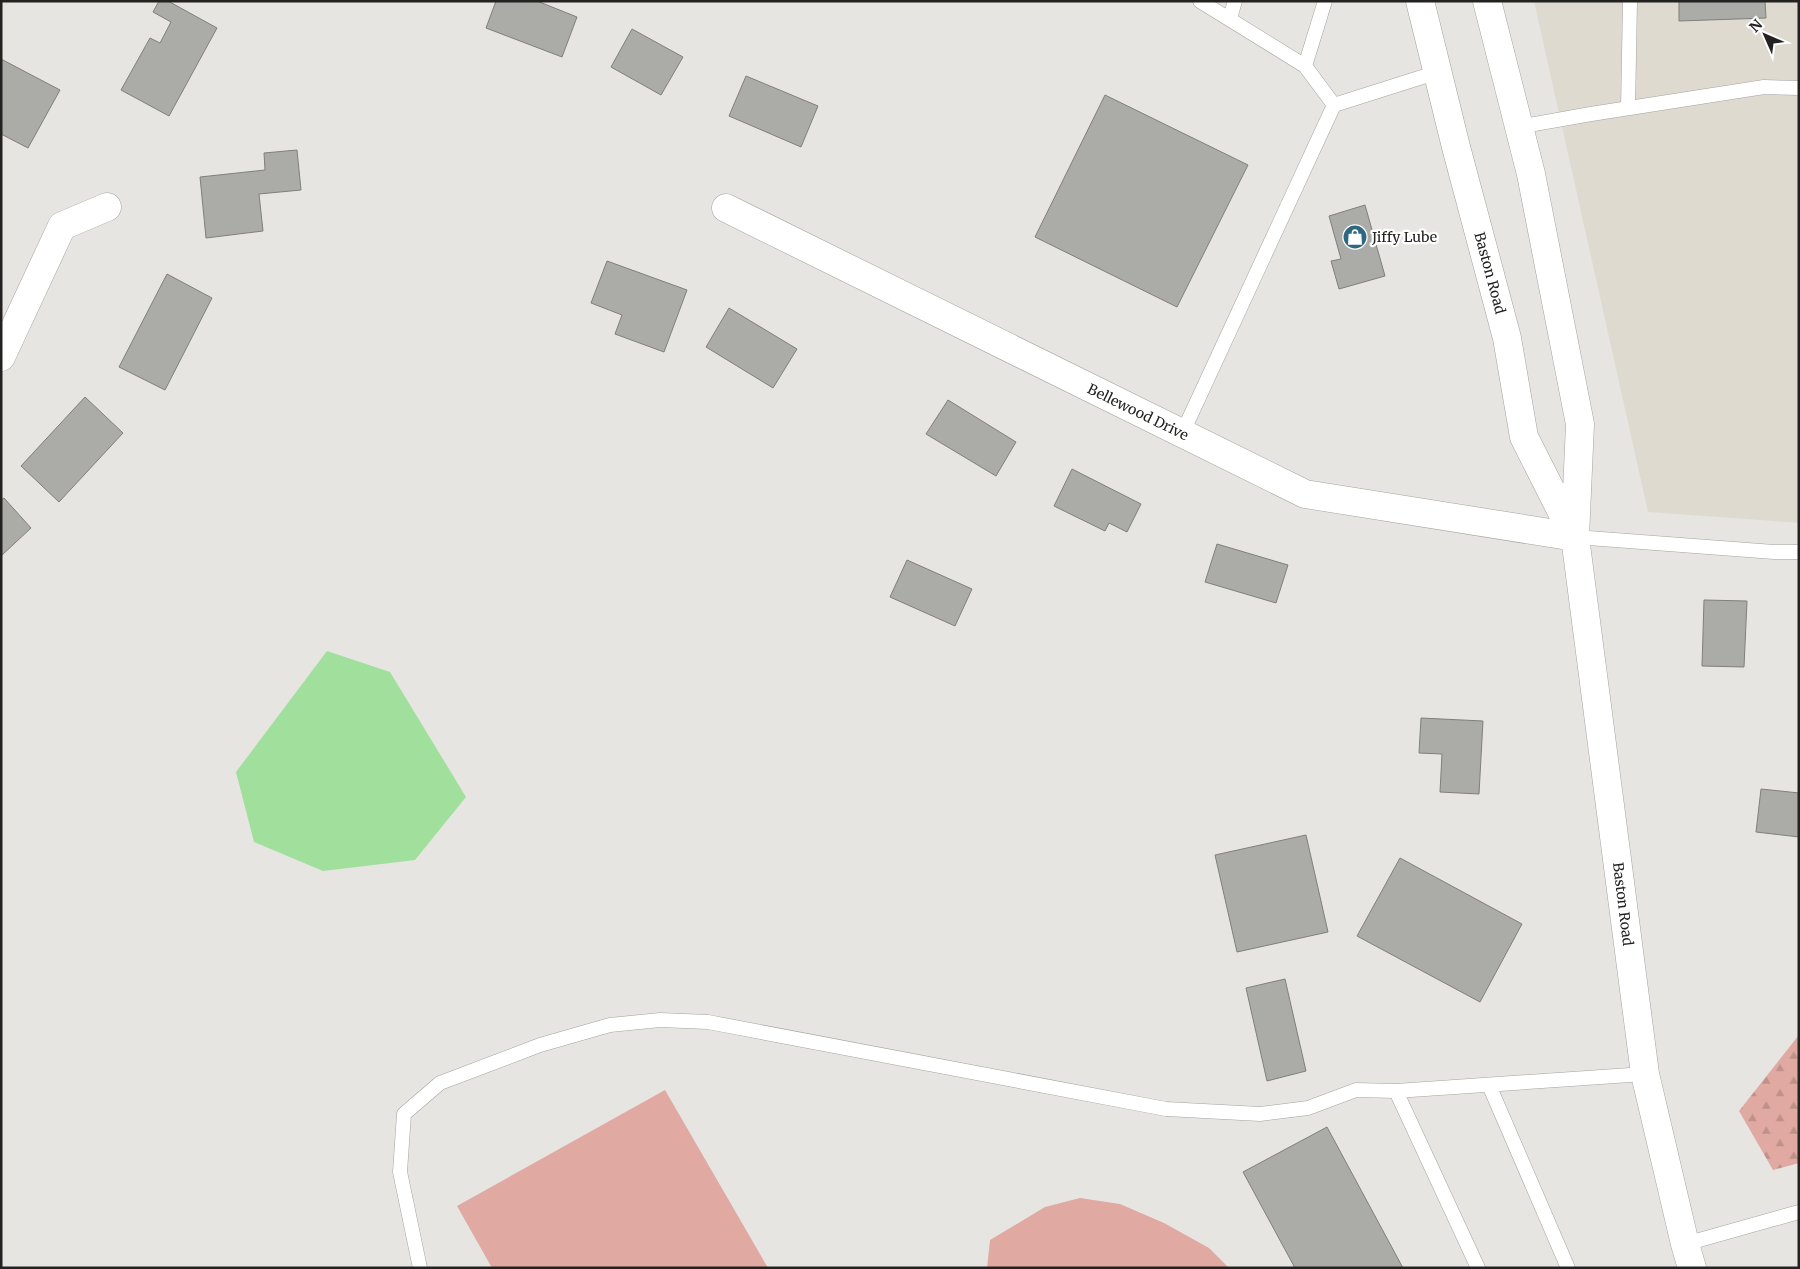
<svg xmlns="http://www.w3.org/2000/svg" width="1800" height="1269" viewBox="0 0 1800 1269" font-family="Merriweather,serif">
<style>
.built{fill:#dfdad0}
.forest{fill:url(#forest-firs)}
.garden{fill:#e0a9a1}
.water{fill:#a0df9c}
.building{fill:#abaca8;stroke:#7f7f7c}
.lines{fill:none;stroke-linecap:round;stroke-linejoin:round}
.service-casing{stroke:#a4a3a0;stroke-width:15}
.minor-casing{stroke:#a4a3a0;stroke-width:29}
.secondary-casing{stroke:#a4a3a0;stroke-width:29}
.service{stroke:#fff;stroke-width:14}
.minor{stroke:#fff;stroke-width:28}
.secondary{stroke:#fff;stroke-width:28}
.labels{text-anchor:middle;stroke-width:4.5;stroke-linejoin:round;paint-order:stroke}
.poi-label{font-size:14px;fill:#232221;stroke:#fff;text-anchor:start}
.street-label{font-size:14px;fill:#232221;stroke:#fff}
</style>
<defs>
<pattern id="forest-firs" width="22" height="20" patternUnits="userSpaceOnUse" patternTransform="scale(1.25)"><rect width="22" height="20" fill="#e0a9a1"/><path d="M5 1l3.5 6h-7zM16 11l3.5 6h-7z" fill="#c0918a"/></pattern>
</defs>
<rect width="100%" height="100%" fill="#e7e5e2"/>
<path class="built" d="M 1534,1 L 1799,1 L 1799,523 L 1648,512 Z"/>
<path class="forest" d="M 1799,1035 L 1799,1163 L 1773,1170 L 1739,1111 Z"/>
<path class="garden" d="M 665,1090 L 768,1268 L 492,1268 L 457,1206 Z
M 1080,1198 L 1120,1204 L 1164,1223 L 1209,1248 L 1229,1268 L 987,1268 L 990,1240 L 1045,1207 Z"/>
<path class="water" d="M 327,651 L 390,672 L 466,797 L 415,860 L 323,871 L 254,842 L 236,772 Z"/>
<path class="building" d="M 159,1 L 168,1 L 217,28 L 169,116 L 121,90 L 150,38 L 160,43 L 171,22 L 153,12 Z
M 496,1 L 537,1 L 577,17 L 562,57 L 486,28 Z
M 1679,1 L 1765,1 L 1766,18 L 1679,21 Z
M 632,29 L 683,57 L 661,95 L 611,67 Z
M 1,59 L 60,90 L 28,148 L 1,134 Z
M 746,76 L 818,106 L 801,147 L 729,116 Z
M 1105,95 L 1248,165 L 1177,307 L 1035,237 Z
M 297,150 L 301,190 L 259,194 L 263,231 L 206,238 L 200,177 L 265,170 L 264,153 Z
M 1365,205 L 1385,276 L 1339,289 L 1331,261 L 1341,259 L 1329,216 Z
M 607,261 L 687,290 L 664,352 L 615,334 L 622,315 L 591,303 Z
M 167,274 L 212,298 L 165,390 L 119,367 Z
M 729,308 L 797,349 L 773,388 L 706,347 Z
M 85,397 L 123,433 L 59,502 L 21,466 Z
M 948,400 L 1016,442 L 996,476 L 926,434 Z
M 1072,469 L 1141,504 L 1127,532 L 1109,523 L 1105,531 L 1054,506 Z
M 4,498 L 31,528 L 1,556 L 1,500 Z
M 1217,544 L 1288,565 L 1276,603 L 1205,582 Z
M 907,560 L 972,589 L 955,626 L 890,597 Z
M 1704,600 L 1747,601 L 1744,667 L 1702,666 Z
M 1421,718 L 1483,721 L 1479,794 L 1440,792 L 1442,754 L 1419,753 Z
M 1761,789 L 1799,793 L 1799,837 L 1756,832 Z
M 1306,835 L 1328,932 L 1237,952 L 1215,855 Z
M 1400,858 L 1522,924 L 1480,1002 L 1357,936 Z
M 1285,979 L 1306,1071 L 1267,1081 L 1246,988 Z
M 1327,1127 L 1403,1268 L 1295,1268 L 1243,1172 Z"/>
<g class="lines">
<defs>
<path id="service" d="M 1200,1 L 1305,66 L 1325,1
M 1230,18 L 1235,1
M 1305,66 L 1334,105
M 1628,108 L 1630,1
M 1518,127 L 1591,114 L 1764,87 L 1799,88
M 1182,434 L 1334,105 L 1438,72
M 1575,537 L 1774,552 L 1799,552
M 1489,1085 L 1568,1268
M 1396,1091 L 1645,1074
M 1685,1244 L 1799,1212
M 420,1268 L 400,1172 L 404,1114 L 440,1083 L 540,1045 L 610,1025 L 660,1020 L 708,1022 L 1166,1109 L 1260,1114 L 1308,1108 L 1356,1090 L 1396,1091 L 1478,1268"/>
<path id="minor" d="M 726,208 L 1305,494 L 1575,537
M 1,357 L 62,226 L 107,207"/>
<path id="secondary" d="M 1420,1 L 1456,147 L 1507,338 L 1524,437 L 1574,536
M 1487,1 L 1531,174 L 1580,424 L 1575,537 L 1645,1074 L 1685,1244 L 1692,1268"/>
</defs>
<use href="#service" class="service-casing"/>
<use href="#minor" class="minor-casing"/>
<use href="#secondary" class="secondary-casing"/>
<use href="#service" class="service"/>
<use href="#minor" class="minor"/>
<use href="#secondary" class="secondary"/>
</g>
<defs>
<symbol id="shop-disc" viewBox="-11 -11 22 22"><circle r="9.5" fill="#2e6780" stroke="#fff"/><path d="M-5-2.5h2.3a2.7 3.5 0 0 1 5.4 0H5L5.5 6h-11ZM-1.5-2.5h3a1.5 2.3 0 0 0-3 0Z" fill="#fff"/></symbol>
</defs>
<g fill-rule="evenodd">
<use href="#shop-disc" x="1341" y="223" width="28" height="28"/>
</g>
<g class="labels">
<g class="poi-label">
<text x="1372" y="242">Jiffy Lube</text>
</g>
<g class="street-label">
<text transform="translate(1490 273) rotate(75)" y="5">Baston Road</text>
<text transform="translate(1138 412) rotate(26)" y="5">Bellewood Drive</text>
<text transform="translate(1623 904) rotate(83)" y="5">Baston Road</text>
</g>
</g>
<rect width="1800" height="1269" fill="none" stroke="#232221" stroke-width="5"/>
<g transform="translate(1765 35) rotate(315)" stroke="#ffffff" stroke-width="4" paint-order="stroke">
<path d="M0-4L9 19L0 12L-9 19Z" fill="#232221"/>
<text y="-8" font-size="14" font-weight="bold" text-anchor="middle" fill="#232221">N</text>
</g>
</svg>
